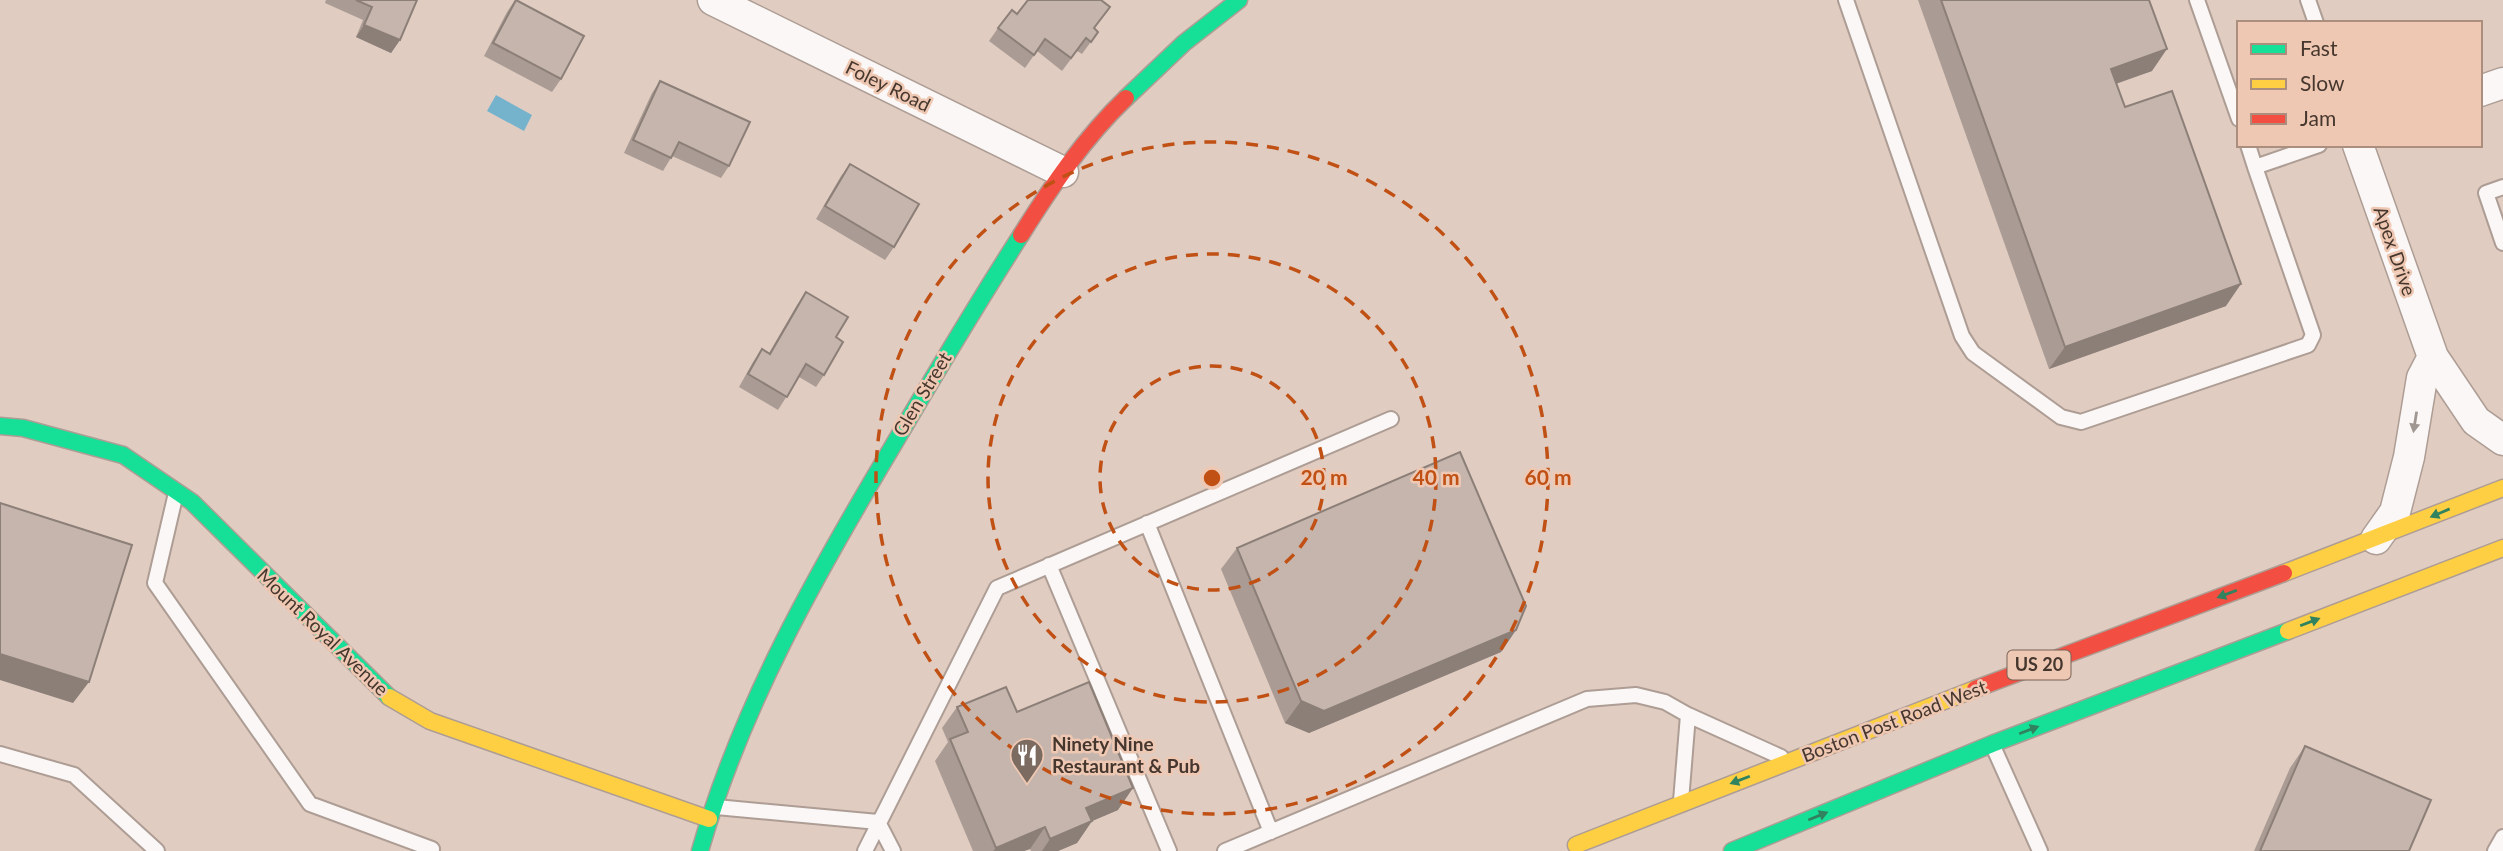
<svg xmlns="http://www.w3.org/2000/svg" width="2503" height="851" viewBox="0 0 2503 851" font-family="Lato,sans-serif">
<style>
.water{fill:#75b3cd}
.lines{fill:none;stroke-linecap:round;stroke-linejoin:round}
.lane-casing{stroke:#ad9d94;stroke-width:18}
.street-casing{stroke:#ad9d94;stroke-width:33}
.fast-casing{stroke:#ad9d94;stroke-width:19}
.slow-casing{stroke:#ad9d94;stroke-width:19}
.jam-casing{stroke:#ad9d94;stroke-width:19}
.lane{stroke:#faf7f6;stroke-width:14}
.street{stroke:#faf7f6;stroke-width:30}
.fast{stroke:#16e098;stroke-width:16}
.slow{stroke:#ffcf43;stroke-width:16}
.jam{stroke:#f24e42;stroke-width:16}
.wall{fill:#aa9c94}
.shaded-wall{fill:#8b7f78}
.building{fill:#c6b5ac;stroke:#8b7f78;stroke-width:2}
.oneway{fill:#a09792}
.oneway2{fill:#30835e}
.ring{fill:none;stroke:#c05014;stroke-width:3.5;stroke-dasharray:12 9}
.labels{text-anchor:middle;stroke-width:5;stroke-linejoin:round;paint-order:stroke}
.shield{fill:#efc8b3;stroke:#796256;stroke-width:2}
.shield-label{font-size:18px;font-weight:bold;fill:#46372e}
.street-label{font-size:19px;fill:#46372e;stroke:#efc8b3}
.poi-label{font-size:19px;font-weight:bold;fill:#46372e;stroke:#efc8b3;text-anchor:start}
.centre{fill:#c05014;stroke:#efc8b3;stroke-width:3.5}
.ring-label{font-size:21px;text-anchor:middle;font-weight:bold;fill:#c05014;stroke:#efc8b3;stroke-width:5;stroke-linejoin:round;paint-order:stroke}
</style>
<rect width="100%" height="100%" fill="#e1ccc1"/>
<path class="water" d="M 496,95 L 532,115 L 524,131 L 487,111 Z"/>
<g class="lines">
<defs>
<path id="lane" d="M 1846,0 L 1962,336 L 1973,353 L 2061,417 L 2081,422 L 2308,345 L 2313,335 L 2255,167
M 2197,0 L 2239,119
M 2308,0 L 2316,23
M 2248,145 L 2255,167 L 2319,145
M 2503,187 L 2486,193 L 2503,243
M 176,493 L 155,583 L 310,804 L 432,849
M 1147,523 L 1271,832
M 1049,565 L 1169,851
M 1992,744 L 2040,851
M 0,754 L 74,775 L 157,851
M 1681,801 L 1688,715
M 716,807 L 878,822
M 878,822 L 893,851
M 865,851 L 997,588 L 1391,419
M 1225,851 L 1587,699 L 1636,695 L 1665,702 L 1688,715 L 1781,757
M 2495,851 L 2503,837"/>
<path id="street" d="M 713,0 L 1063,172
M 2480,91 L 2503,83
M 2358,145 L 2433,357 L 2476,421 L 2503,440
M 2376,539 L 2395,512 L 2409,457 L 2422,378 L 2433,357"/>
<path id="fast" d="M 1126,98 L 1184,43 L 1239,0
M 0,426 L 23,428 L 123,455 L 192,502 L 389,697
M 700,851 C 741,706 817,573 894,444 C 935,374 977,304 1021,235
M 1732,851 L 1992,744 L 2288,631"/>
<path id="slow" d="M 2284,573 L 2503,488
M 2288,631 L 2503,548
M 389,697 L 430,721 L 709,819
M 1576,845 L 1975,689"/>
<path id="jam" d="M 1021,235 C 1051,187 1085,137 1126,98
M 1975,689 L 2284,573"/>
</defs>
<use href="#lane" class="lane-casing"/>
<use href="#street" class="street-casing"/>
<use href="#fast" class="fast-casing"/>
<use href="#slow" class="slow-casing"/>
<use href="#jam" class="jam-casing"/>
<use href="#lane" class="lane"/>
<use href="#street" class="street"/>
<use href="#fast" class="fast"/>
<use href="#slow" class="slow"/>
<use href="#jam" class="jam"/>
</g>
<path class="wall" d="M 326,0 L 417,0 L 400,40 L 391,53 L 356,37 L 363,20 L 325,3 Z
M 515,0 L 561,79 L 552,92 L 484,56 L 507,12 Z
M 1918,0 L 2149,0 L 2152,71 L 2116,83 L 2125,107 L 2226,306 L 2049,369 Z
M 1017,14 L 1094,29 L 1098,32 L 1082,54 L 1077,51 L 1062,71 L 1037,51 L 1025,68 L 989,41 L 998,28 Z
M 660,81 L 729,166 L 721,178 L 672,156 L 663,171 L 624,153 L 652,93 Z
M 850,164 L 894,247 L 885,260 L 816,219 L 841,176 Z
M 806,292 L 836,337 L 824,375 L 816,387 L 799,377 L 778,410 L 739,387 L 753,362 L 762,349 L 769,353 L 797,305 Z
M 1237,548 L 1516,630 L 1501,652 L 1309,733 L 1285,723 L 1221,569 Z
M 957,707 L 1017,712 L 1118,810 L 1092,821 L 1077,843 L 1058,851 L 1031,851 L 1030,849 L 1024,851 L 973,851 L 935,761 L 948,742 L 942,728 Z
M 2305,746 L 2409,851 L 2254,851 L 2290,768 Z"/>
<path class="shaded-wall" d="M 364,25 L 400,40 L 391,53 L 356,37 Z
M 2167,49 L 2152,71 L 2096,91 L 2111,69 Z
M 2241,284 L 2226,306 L 2049,369 L 2065,347 Z
M 1516,630 L 1501,652 L 1309,733 L 1285,723 L 1301,701 Z
M 0,654 L 89,682 L 73,703 L 0,680 Z
M 1133,788 L 1118,810 L 1071,830 L 1086,808 Z
M 1092,821 L 1077,843 L 1058,851 L 1042,851 L 1050,839 Z
M 1045,827 L 1030,849 L 1024,851 L 993,851 L 996,848 Z"/>
<path class="building" d="M 356,0 L 417,0 L 400,40 L 364,25 L 372,7 Z
M 516,0 L 584,36 L 561,79 L 493,43 Z
M 1028,0 L 1101,0 L 1110,7 L 1094,28 L 1098,32 L 1091,42 L 1086,38 L 1071,58 L 1045,39 L 1034,55 L 998,28 L 1012,10 L 1017,14 Z
M 1941,0 L 2149,0 L 2167,49 L 2111,69 L 2125,107 L 2172,91 L 2241,284 L 2065,347 Z
M 660,81 L 750,122 L 729,166 L 679,142 L 671,158 L 633,140 Z
M 850,164 L 919,204 L 894,247 L 825,206 Z
M 806,292 L 848,317 L 836,337 L 843,342 L 824,375 L 806,364 L 787,397 L 748,374 L 762,349 L 770,354 Z
M 1460,452 L 1526,606 L 1516,630 L 1324,711 L 1301,701 L 1237,548 Z
M 0,503 L 132,545 L 89,682 L 0,654 Z
M 1089,682 L 1133,788 L 1086,808 L 1092,821 L 1050,839 L 1045,827 L 996,848 L 950,739 L 968,732 L 957,707 L 1006,687 L 1017,712 Z
M 2305,746 L 2431,800 L 2409,851 L 2260,851 Z"/>
<defs><path id="oneway-solid" d="M-6-.8H1V-3.2L6.5 0L1 3.2V.8H-6Z" transform="scale(1.75)"/></defs>
<use class="oneway" href="#oneway-solid" transform="translate(2415 422) rotate(99)"/>
<g class="oneway2">
<use href="#oneway-solid" transform="translate(2440 513) rotate(157)"/>
<use href="#oneway-solid" transform="translate(2227 594) rotate(159)"/>
<use href="#oneway-solid" transform="translate(2310 622) rotate(-21)"/>
<use href="#oneway-solid" transform="translate(2029 730) rotate(-21)"/>
<use href="#oneway-solid" transform="translate(1740 780) rotate(159)"/>
<use href="#oneway-solid" transform="translate(1818 816) rotate(-22)"/>
</g>
<g class="ring">
<circle cx="1212" cy="478" r="112"/>
<circle cx="1212" cy="478" r="224"/>
<circle cx="1212" cy="478" r="336"/>
</g>
<defs>
<symbol id="restaurant-pin" viewBox="-11 -11 22 30"><path d="M0 17L-7.5 6A9.5 9.5 0 1 1 7.5 6Z" fill="#7c6b61" stroke="#efc8b3"/><path d="M-5-6h1v4h1v-4h1v4h1v-4h1v5L-1.5 .5V6h-2V.5L-5-1ZM5-6V6H3V1.5H1.5Q1.5-4 5-6Z" fill="#fff"/></symbol>
</defs>
<g fill-rule="evenodd">
<use href="#restaurant-pin" x="1008" y="736" width="38" height="52"/>
</g>
<g class="labels">
<rect class="shield" x="2007.5" y="650.5" width="63" height="29" rx="5"/>
<g class="shield-label">
<text x="2039" y="671">US 20</text>
</g>
<g class="street-label">
<text transform="translate(888 86) rotate(26)" y="7">Foley Road</text>
<text transform="translate(2395 251) rotate(71)" y="7">Apex Drive</text>
<text transform="translate(922 394) rotate(-59)" y="7">Glen Street</text>
<text transform="translate(323 632) rotate(44)" y="7">Mount Royal Avenue</text>
<text transform="translate(1894 721) rotate(-21)" y="7">Boston Post Road West</text>
</g>
<g class="poi-label">
<text x="1052" y="751">Ninety Nine<tspan x="1052" dy="22">Restaurant &amp; Pub</tspan></text>
</g>
</g>
<circle cx="1212" cy="478" r="10" class="centre"/>
<g class="ring-label">
<text x="1324" y="485">20 m</text>
<text x="1436" y="485">40 m</text>
<text x="1548" y="485">60 m</text>
</g>
<rect x="2237" y="21" width="245" height="126" fill="#efc8b3" stroke="#ab8e7e" stroke-width="2"/>
<rect x="2251" y="44" width="35" height="10" fill="#16e098" stroke="#ab8e7e" stroke-width="2"/>
<text x="2300" y="56" font-size="21" fill="#46372e">Fast</text>
<rect x="2251" y="79" width="35" height="10" fill="#ffcf43" stroke="#ab8e7e" stroke-width="2"/>
<text x="2300" y="91" font-size="21" fill="#46372e">Slow</text>
<rect x="2251" y="114" width="35" height="10" fill="#f24e42" stroke="#ab8e7e" stroke-width="2"/>
<text x="2300" y="126" font-size="21" fill="#46372e">Jam</text>
</svg>
